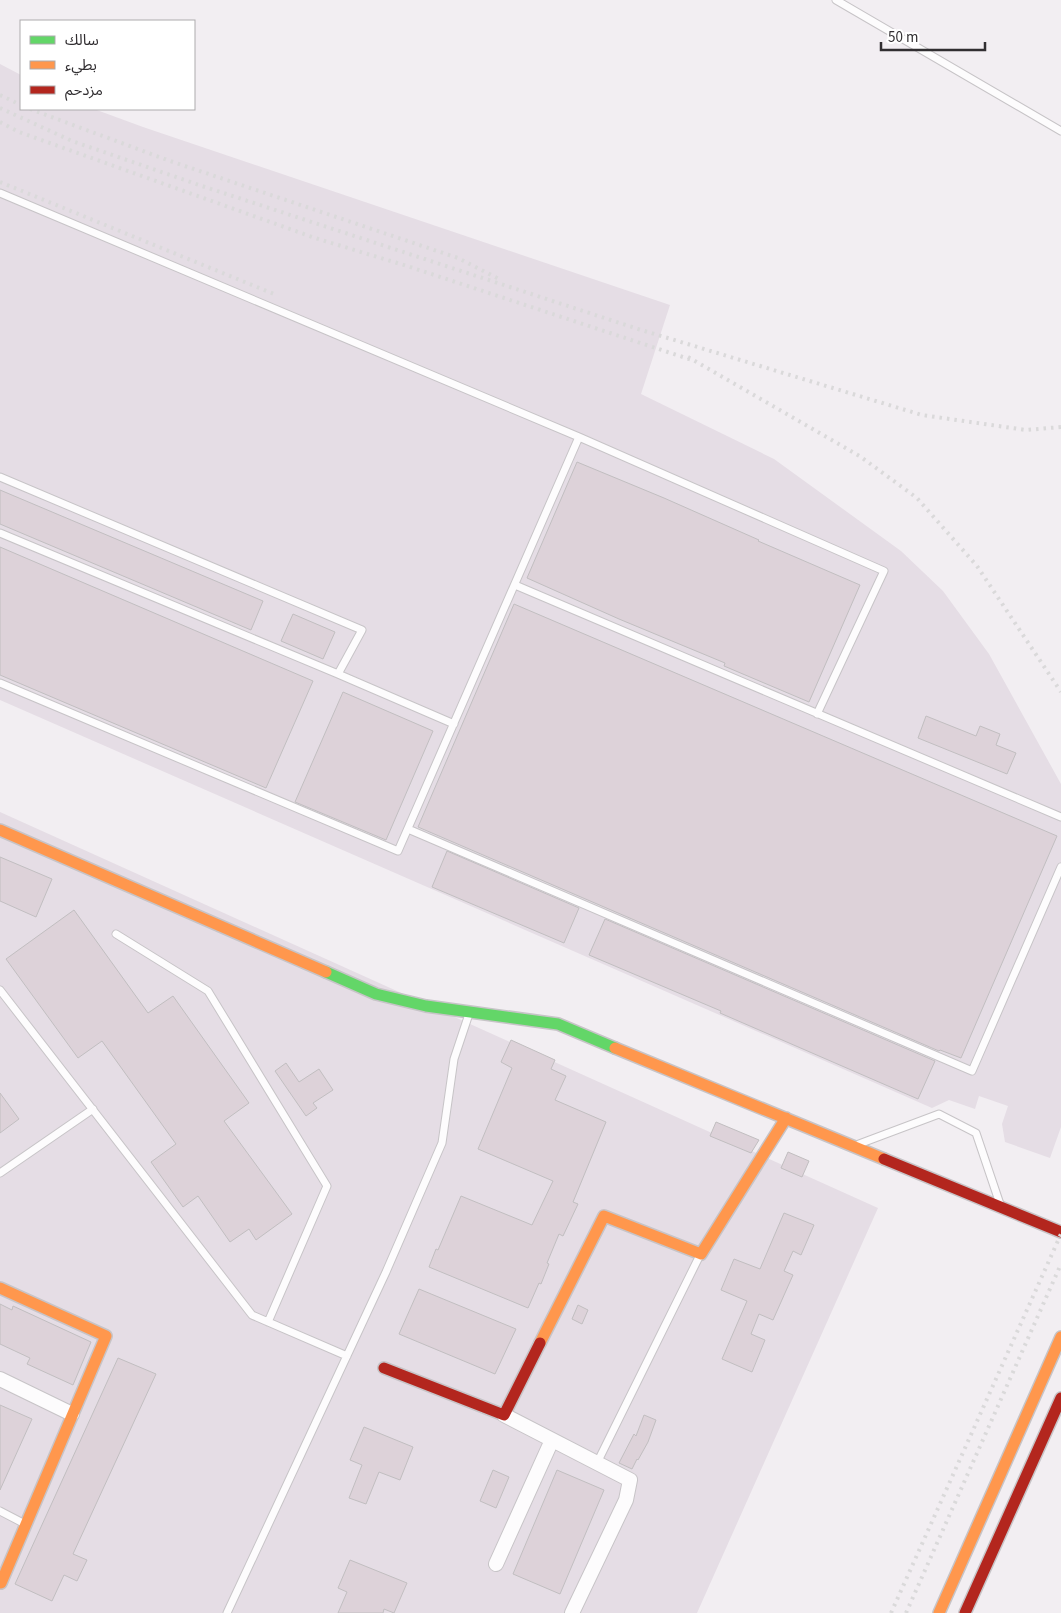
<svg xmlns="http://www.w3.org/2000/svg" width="1061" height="1613" viewBox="0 0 1061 1613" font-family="'Source Sans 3','Noto Sans Arabic',sans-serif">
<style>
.built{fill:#e5dde5}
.building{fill:#ddd2d9;stroke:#c1bec0}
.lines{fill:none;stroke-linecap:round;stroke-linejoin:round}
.lane-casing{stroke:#c7c4c7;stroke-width:9}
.street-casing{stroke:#c7c4c7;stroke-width:16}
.fast-casing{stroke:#c7c4c7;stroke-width:14}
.slow-casing{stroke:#c7c4c7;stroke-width:14}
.jam-casing{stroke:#c7c4c7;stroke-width:14}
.lane{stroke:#fdfcfd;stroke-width:7}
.street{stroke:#fdfcfd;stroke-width:14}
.fast{stroke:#63d668;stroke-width:11}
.slow{stroke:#ff974d;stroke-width:11}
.jam{stroke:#b3261e;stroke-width:11}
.rail{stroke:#dad9da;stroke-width:4;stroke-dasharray:2.5 5;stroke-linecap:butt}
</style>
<rect width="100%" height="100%" fill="#f2eef2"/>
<path class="built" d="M 0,64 L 21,75 L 21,109 L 94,109 L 143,127 L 670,305 L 641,394 L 774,459 L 901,551 L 943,591 L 989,654 L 1061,784 L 1061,1127 L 1050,1158 L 1005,1142 L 1002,1124 L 1008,1106 L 979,1096 L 975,1109 L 949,1100 L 932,1108 L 0,700 Z
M 0,812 L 878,1208 L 697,1613 L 0,1613 Z"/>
<path class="building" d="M 577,462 L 664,498 L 759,540 L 758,541 L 860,585 L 809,702 L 724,666 L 725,663 L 619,619 L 527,578 Z
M 0,490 L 263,601 L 251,630 L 0,524 Z
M 0,547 L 313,681 L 266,788 L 0,675 Z
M 514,604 L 1057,836 L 961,1058 L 940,1050 L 939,1051 L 418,827 Z
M 293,614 L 335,632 L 323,659 L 281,641 Z
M 343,692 L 433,731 L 386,840 L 295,802 Z
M 926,716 L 976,736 L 980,726 L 1000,734 L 996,745 L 1016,753 L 1007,774 L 918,738 Z
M 447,851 L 579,908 L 564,943 L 432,887 Z
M 0,857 L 52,879 L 36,917 L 0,901 Z
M 74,910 L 148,1013 L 173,996 L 249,1103 L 224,1121 L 292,1214 L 256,1240 L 249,1229 L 230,1242 L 198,1196 L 183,1207 L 151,1162 L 176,1144 L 102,1041 L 78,1058 L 6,959 Z
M 605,919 L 935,1061 L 918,1099 L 720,1013 L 721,1011 L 589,955 Z
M 511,1040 L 555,1060 L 551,1069 L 566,1076 L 555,1100 L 606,1122 L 573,1202 L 578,1204 L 563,1236 L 559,1234 L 547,1263 L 549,1264 L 541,1284 L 539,1283 L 528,1308 L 429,1267 L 436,1249 L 438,1250 L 461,1196 L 532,1225 L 553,1181 L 478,1149 L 512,1068 L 501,1062 Z
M 286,1063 L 299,1082 L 319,1069 L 333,1090 L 313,1103 L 317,1108 L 306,1116 L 275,1071 Z
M 0,1093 L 19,1119 L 0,1133 Z
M 716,1122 L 759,1140 L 751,1153 L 710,1136 Z
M 788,1152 L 809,1161 L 802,1177 L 781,1168 Z
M 784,1213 L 814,1225 L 801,1255 L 793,1251 L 784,1271 L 793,1275 L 773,1320 L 759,1314 L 751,1334 L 765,1340 L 752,1372 L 722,1359 L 747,1301 L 721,1290 L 734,1259 L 760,1269 Z
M 419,1289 L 516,1329 L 495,1374 L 399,1334 Z
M 0,1304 L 12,1310 L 13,1306 L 91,1342 L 73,1385 L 27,1364 L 30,1358 L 0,1344 Z
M 578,1305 L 588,1310 L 582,1324 L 572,1319 Z
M 118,1358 L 156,1374 L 73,1554 L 87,1560 L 77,1581 L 64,1575 L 52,1601 L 15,1584 Z
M 0,1405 L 32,1419 L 0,1490 Z
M 644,1415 L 656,1420 L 648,1442 L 638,1460 L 637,1459 L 632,1469 L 619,1463 L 634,1434 L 636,1436 Z
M 364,1427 L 413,1447 L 400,1480 L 379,1472 L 366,1504 L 349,1498 L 362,1465 L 350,1460 Z
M 493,1470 L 509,1477 L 496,1508 L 480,1501 Z
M 557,1470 L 604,1490 L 560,1594 L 513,1574 Z
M 350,1560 L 407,1583 L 394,1613 L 384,1609 L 383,1613 L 338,1613 L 347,1592 L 338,1588 Z"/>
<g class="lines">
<defs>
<path id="lane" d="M 836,0 L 1061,131
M 0,193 L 579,437 L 884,571 L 817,714
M 0,477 L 362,630 L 338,674 L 0,533
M 515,585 L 1061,817
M 338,674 L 454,724
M 0,683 L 398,851 L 579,437
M 408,829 L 972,1071 L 1061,867
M 116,934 L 208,991 L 327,1186 L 268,1322
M 0,990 L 252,1315 L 347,1356
M 859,1144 L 939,1114 L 976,1133 L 1000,1204
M 0,1173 L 93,1109
M 597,1463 L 700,1255
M 0,1511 L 25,1524
M 227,1613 L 386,1272 L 442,1143 L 454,1059 L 469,1014"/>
<path id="street" d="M 0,1379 L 72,1414
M 504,1415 L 630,1480 L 626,1500 L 572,1613
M 496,1564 L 552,1440"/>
<path id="fast" d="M 326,972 L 376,994 L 426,1006 L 558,1024 L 615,1048"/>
<path id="slow" d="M 0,830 L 326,972
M 615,1048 L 884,1159
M 0,1288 L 106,1336 L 1,1583
M 540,1343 L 604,1216 L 701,1254 L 786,1118
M 939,1613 L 1061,1337"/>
<path id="jam" d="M 884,1159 L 1061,1232
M 384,1368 L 504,1415 L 540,1343
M 965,1613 L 1061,1398"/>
</defs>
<use href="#lane" class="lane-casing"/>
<use href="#street" class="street-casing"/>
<use href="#fast" class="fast-casing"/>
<use href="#slow" class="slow-casing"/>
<use href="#jam" class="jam-casing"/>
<use href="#lane" class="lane"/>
<use href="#street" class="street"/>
<use href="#fast" class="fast"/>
<use href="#slow" class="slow"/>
<use href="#jam" class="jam"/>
<path class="rail" d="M 0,95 L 21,105
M 0,108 L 72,141 L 202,186 L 638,329 L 922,415 L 1026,430 L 1061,427
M 30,109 L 170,161 L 458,258 L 499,279
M 0,122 L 19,132 L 315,238 L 407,266 L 692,360
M 0,182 L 274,294
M 688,357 L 861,457 L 917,498 L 977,566 L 1061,692
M 891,1613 L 1061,1234
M 906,1613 L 1061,1264"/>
</g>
<rect x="20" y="20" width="175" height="90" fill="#ffffff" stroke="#adabad"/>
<rect x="30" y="36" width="25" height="8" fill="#63d668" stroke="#adabad"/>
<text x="65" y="45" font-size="15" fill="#312e31">سالك</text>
<rect x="30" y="61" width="25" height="8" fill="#ff974d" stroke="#adabad"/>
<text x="65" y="70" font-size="15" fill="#312e31">بطيء</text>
<rect x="30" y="86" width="25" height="8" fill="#b3261e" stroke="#adabad"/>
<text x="65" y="95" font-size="15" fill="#312e31">مزدحم</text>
<path d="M881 42v8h104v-8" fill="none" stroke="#312e31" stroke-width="2.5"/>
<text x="888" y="42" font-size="15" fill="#312e31" stroke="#ffffff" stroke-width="4" paint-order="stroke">50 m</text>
</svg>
